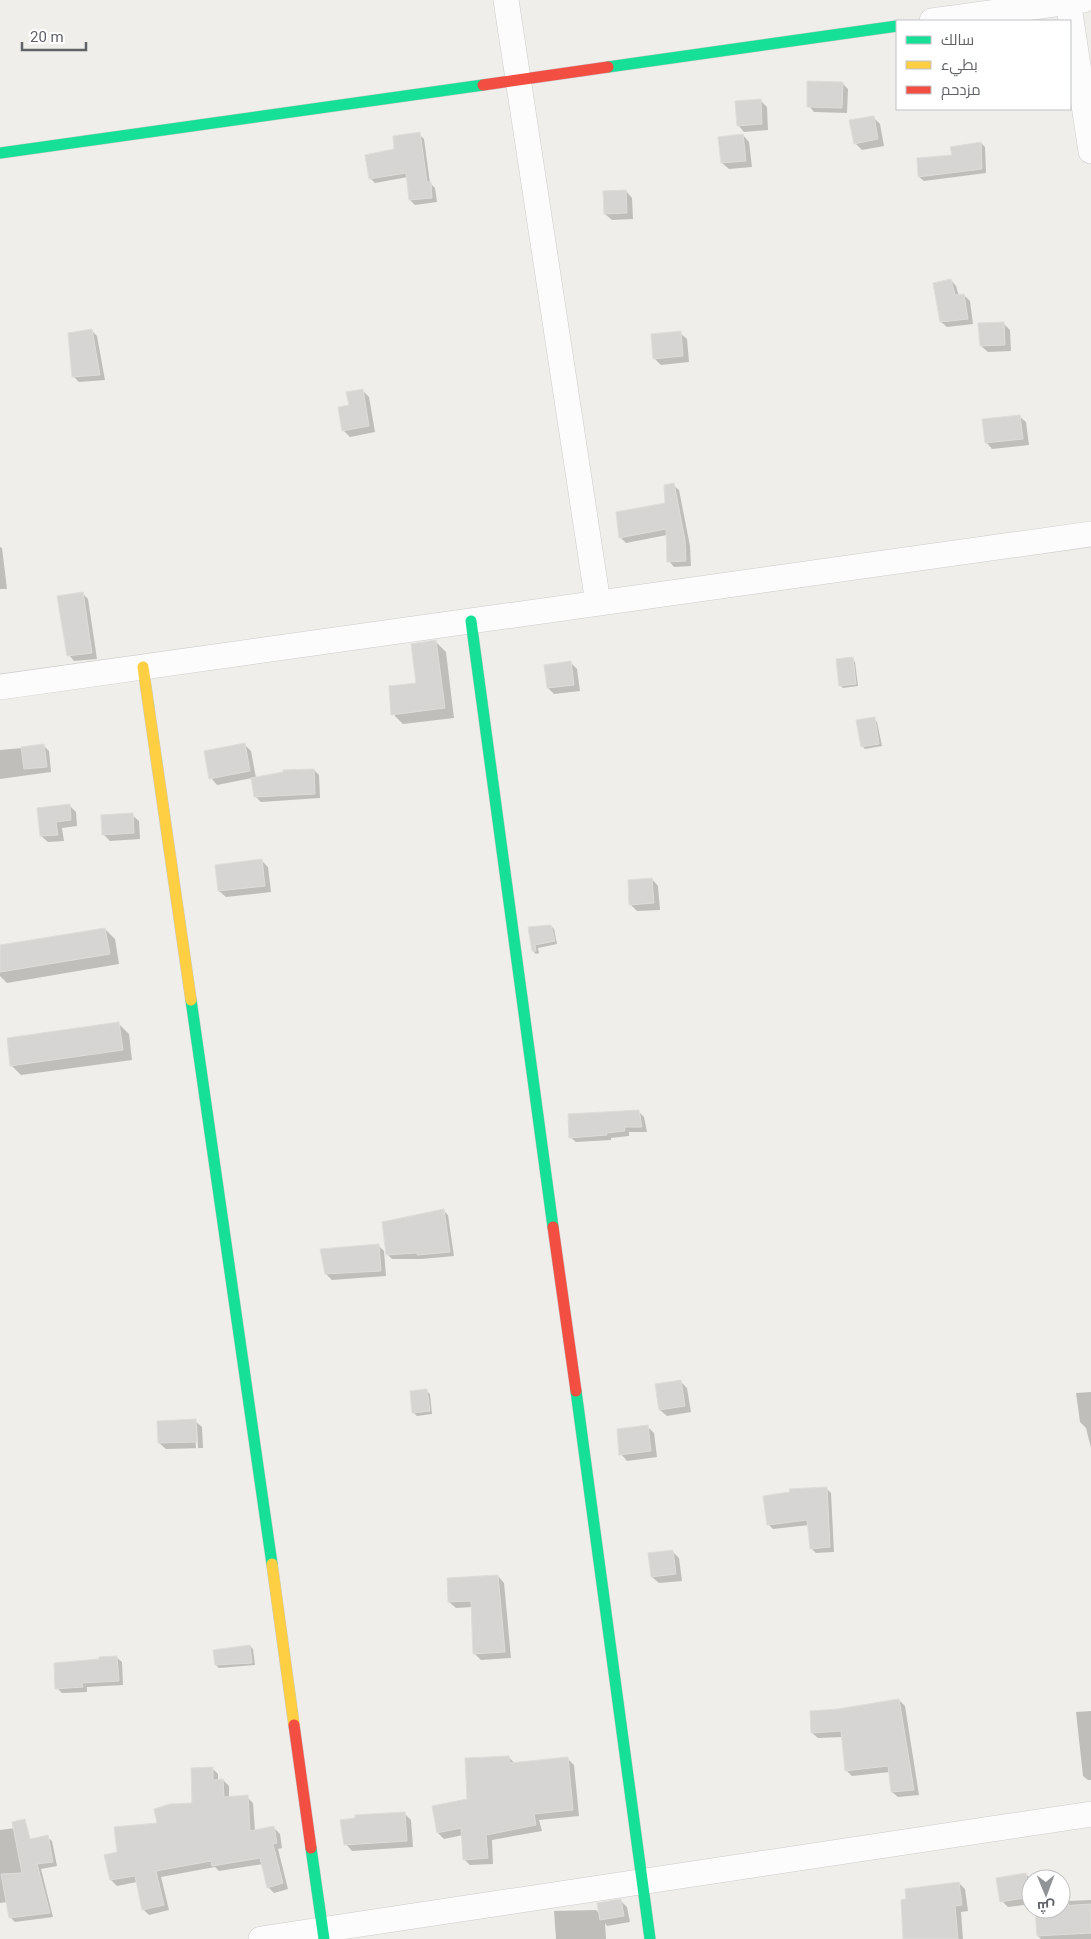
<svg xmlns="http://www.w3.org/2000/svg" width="1091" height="1939" viewBox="0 0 1091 1939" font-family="Roboto,Cairo,sans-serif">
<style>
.shadow{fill:#0003;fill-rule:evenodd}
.building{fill:#d6d5d3;stroke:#deddd9}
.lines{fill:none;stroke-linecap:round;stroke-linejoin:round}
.street-casing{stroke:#cbcccc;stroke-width:26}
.fast-casing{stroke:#cacacb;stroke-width:12}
.slow-casing{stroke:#cacacb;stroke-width:12}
.jam-casing{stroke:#cacacb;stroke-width:12}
.street{stroke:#fdfcfc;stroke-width:25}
.fast{stroke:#16e098;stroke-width:11}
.slow{stroke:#ffcf43;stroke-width:11}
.jam{stroke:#f24e42;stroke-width:11}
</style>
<rect width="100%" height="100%" fill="#efeeea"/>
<path class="shadow" d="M 842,83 L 848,89 L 847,113 L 814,112 L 809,106 Z
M 760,100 L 767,107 L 768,130 L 744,132 L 738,125 Z
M 873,117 L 880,124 L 884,146 L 862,150 L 855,143 Z
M 419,134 L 424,139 L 430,183 L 435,188 L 437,202 L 415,205 L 410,200 L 408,177 L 375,183 L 370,178 L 396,150 Z
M 743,135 L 749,142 L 752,167 L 729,169 L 722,163 Z
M 981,143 L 985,147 L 986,173 L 924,181 L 919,177 L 953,156 Z
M 626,191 L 632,198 L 633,219 L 612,220 L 605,214 Z
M 951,280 L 956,286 L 959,296 L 964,295 L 970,301 L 973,324 L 947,327 L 941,322 Z
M 1003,323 L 1010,330 L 1011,351 L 988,352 L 981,346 Z
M 91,330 L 97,336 L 105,380 L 79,382 L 73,376 Z
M 680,333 L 687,339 L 689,362 L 661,365 L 655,359 Z
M 362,390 L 369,397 L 375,432 L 350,437 L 343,430 L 350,406 Z
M 1019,416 L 1026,422 L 1029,445 L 992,449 L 986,442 Z
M 673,485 L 679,490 L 690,546 L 691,566 L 674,567 L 669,561 L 667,535 L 626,543 L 620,537 L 666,504 Z
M 0,547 L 2,548 L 7,589 L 0,589 Z
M 82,593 L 88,599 L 97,659 L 74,661 L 69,655 Z
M 436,642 L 446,652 L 454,718 L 403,724 L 393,714 L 417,684 Z
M 852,659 L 855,662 L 858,686 L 843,688 L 840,685 Z
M 570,662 L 577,669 L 580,691 L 554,694 L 548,688 Z
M 874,719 L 877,722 L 882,746 L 865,749 L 862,746 Z
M 245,745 L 251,751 L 256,778 L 314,770 L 319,775 L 320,798 L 261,802 L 255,796 L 252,778 L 217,785 L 211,778 Z
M 44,746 L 49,751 L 51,772 L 0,779 L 0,750 Z
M 69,805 L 76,812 L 77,826 L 62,828 L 64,841 L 48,842 L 41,836 Z
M 132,815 L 139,821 L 140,839 L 110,841 L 103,834 Z
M 262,861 L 268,867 L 271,892 L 226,897 L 219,891 L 216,866 Z
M 652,879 L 658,886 L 660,910 L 637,911 L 631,905 Z
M 551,926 L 554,929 L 557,944 L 538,948 L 539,953 L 536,954 L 533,951 L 530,928 Z
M 105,929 L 115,939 L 119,964 L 7,983 L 0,976 L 0,946 Z
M 119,1024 L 129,1034 L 132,1060 L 21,1075 L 11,1065 Z
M 639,1112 L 644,1117 L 647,1132 L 629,1132 L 629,1136 L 611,1138 L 611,1140 L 576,1142 L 570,1137 Z
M 443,1210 L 448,1215 L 454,1256 L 422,1259 L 392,1259 L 388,1255 Z
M 379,1246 L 384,1251 L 386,1276 L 332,1280 L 326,1274 Z
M 681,1382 L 687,1388 L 691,1412 L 667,1416 L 660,1410 Z
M 427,1391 L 430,1394 L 432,1414 L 417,1416 L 414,1413 L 411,1393 Z
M 1091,1392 L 1091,1448 L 1086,1428 L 1080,1422 L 1076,1393 Z
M 195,1421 L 202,1427 L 203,1448 L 166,1449 L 159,1443 ZM 195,1426 L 197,1426 L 198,1448 L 196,1448 Z
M 647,1426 L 654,1433 L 657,1457 L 627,1461 L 621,1454 Z
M 826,1488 L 831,1493 L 834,1552 L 816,1553 L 811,1548 L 809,1525 L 773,1529 L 768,1524 Z
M 672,1551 L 679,1558 L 682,1581 L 659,1583 L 652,1577 Z
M 498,1576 L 504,1583 L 511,1658 L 481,1660 L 474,1653 L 472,1607 L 456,1608 L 449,1602 Z
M 250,1646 L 253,1649 L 255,1665 L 219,1668 L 216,1665 Z
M 116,1657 L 122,1662 L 123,1685 L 87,1687 L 87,1692 L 62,1693 L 57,1688 L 100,1661 Z
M 899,1700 L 905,1706 L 919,1795 L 898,1797 L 892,1792 L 890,1772 L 852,1776 L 846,1770 L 843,1737 L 818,1738 L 812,1733 L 838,1710 Z
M 1091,1711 L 1091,1780 L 1088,1780 L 1083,1776 L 1076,1712 Z
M 509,1757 L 515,1764 L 568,1759 L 574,1765 L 579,1816 L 539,1820 L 542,1831 L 492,1840 L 493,1864 L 470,1865 L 464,1859 L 463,1835 L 444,1839 L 438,1833 Z
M 212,1768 L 218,1774 L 218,1781 L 223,1780 L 229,1786 L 229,1798 L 247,1797 L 253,1803 L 255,1831 L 274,1828 L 280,1834 L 282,1848 L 278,1849 L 288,1889 L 274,1893 L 268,1887 L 263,1864 L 219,1871 L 215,1867 L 161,1877 L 169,1910 L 149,1915 L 143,1909 L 137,1882 L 117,1886 L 111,1880 L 118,1853 L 159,1824 L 194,1804 Z
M 404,1813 L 411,1820 L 413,1847 L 352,1851 L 346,1844 Z
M 23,1827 L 29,1840 L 47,1837 L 52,1841 L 57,1866 L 41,1869 L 53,1917 L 15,1922 L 10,1917 L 7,1902 L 0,1903 L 0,1830 Z
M 1026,1874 L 1031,1879 L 1031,1904 L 1008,1907 L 1002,1901 Z
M 959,1883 L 965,1889 L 968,1911 L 961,1912 L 963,1939 L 904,1939 Z
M 1091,1900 L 1091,1939 L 1041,1939 L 1038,1936 L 1036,1909 L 1061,1909 L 1061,1907 L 1069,1907 L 1068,1901 Z
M 621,1901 L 627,1907 L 630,1922 L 607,1926 L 605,1923 L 606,1939 L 556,1939 L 554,1911 L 596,1910 L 600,1914 Z"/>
<path class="building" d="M 807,81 L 843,82 L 842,108 L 807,107 Z
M 761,99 L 762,124 L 737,126 L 735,101 Z
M 874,116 L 878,139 L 854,144 L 849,120 Z
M 420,132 L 427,182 L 431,182 L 432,198 L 409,200 L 406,173 L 369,179 L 365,155 L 394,149 L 393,136 Z
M 743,134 L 746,161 L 721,163 L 718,137 Z
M 981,142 L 982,169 L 918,177 L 917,158 L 952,155 L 950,147 Z
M 626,190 L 627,213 L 604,214 L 603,191 Z
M 951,279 L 955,295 L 964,294 L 968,319 L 940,322 L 933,283 Z
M 1004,322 L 1005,345 L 980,346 L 978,323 Z
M 92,329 L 100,375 L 72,377 L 68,333 Z
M 681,331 L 683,356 L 653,359 L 651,334 Z
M 363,389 L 369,426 L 342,431 L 338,407 L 349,405 L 346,392 Z
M 1020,415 L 1023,439 L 985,443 L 982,419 Z
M 674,483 L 685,540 L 686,561 L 667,562 L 666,529 L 619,538 L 616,512 L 665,503 L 664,485 Z
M 83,592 L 92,653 L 67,656 L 57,596 Z
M 436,640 L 445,708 L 391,715 L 389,686 L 416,683 L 411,644 Z
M 853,657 L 856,684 L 839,686 L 836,659 Z
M 571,661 L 574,685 L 547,688 L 544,665 Z
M 875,717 L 879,744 L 861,747 L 856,720 Z
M 245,743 L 250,771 L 209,779 L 204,751 Z
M 44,744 L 47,767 L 24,769 L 21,747 Z
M 314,769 L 315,794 L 254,797 L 251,778 L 283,772 L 283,770 Z
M 70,804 L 71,820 L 56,822 L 58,835 L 40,836 L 37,808 Z
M 133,813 L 134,833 L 102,835 L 101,815 Z
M 262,859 L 265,886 L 218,891 L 215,865 Z
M 652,878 L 654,903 L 629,905 L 628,880 Z
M 551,925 L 555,941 L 535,945 L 536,951 L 532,951 L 528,927 Z
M 105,928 L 110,954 L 0,972 L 0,945 Z
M 119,1022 L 123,1050 L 10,1066 L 7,1038 Z
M 639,1110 L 642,1127 L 624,1127 L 625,1131 L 606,1133 L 607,1135 L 569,1138 L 568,1114 Z
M 444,1209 L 450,1252 L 417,1255 L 417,1253 L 386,1255 L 382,1222 Z
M 379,1244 L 381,1271 L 325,1274 L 320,1249 Z
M 681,1380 L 685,1406 L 659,1410 L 655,1384 Z
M 427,1389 L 430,1411 L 412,1413 L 410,1391 Z
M 196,1419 L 197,1442 L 158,1443 L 157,1421 Z
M 648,1425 L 651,1451 L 619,1455 L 617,1429 Z
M 827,1487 L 830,1547 L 810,1549 L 807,1520 L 767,1525 L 763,1496 L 790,1492 L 789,1489 Z
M 673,1550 L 676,1574 L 651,1577 L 648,1553 Z
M 498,1575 L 505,1652 L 473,1654 L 471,1601 L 448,1602 L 447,1578 Z
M 250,1645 L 252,1663 L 215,1665 L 213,1650 Z
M 117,1656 L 119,1681 L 82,1683 L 83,1687 L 55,1689 L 54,1663 L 99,1659 L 99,1657 Z
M 899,1699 L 914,1790 L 891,1792 L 888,1766 L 845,1771 L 841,1731 L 811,1733 L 810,1711 L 838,1709 Z
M 509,1756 L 510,1763 L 568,1757 L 573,1810 L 534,1814 L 536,1825 L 486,1835 L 488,1858 L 463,1860 L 461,1828 L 437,1833 L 432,1806 L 467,1799 L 465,1758 Z
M 213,1767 L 213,1780 L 223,1779 L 224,1797 L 248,1795 L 250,1831 L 274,1826 L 277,1843 L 273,1844 L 283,1883 L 267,1888 L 260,1858 L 212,1866 L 211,1861 L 156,1871 L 164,1905 L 142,1910 L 135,1876 L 110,1880 L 104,1855 L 117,1852 L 114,1827 L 157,1823 L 154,1809 L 170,1804 L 192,1803 L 191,1768 Z
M 405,1812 L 407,1841 L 344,1845 L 340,1820 L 355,1818 L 355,1815 Z
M 25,1819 L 30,1839 L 48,1835 L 53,1862 L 37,1864 L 50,1913 L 9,1918 L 1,1874 L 22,1873 L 12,1822 Z
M 1026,1873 L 1030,1897 L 1000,1902 L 996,1878 Z
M 959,1882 L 962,1905 L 955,1906 L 958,1939 L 903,1939 L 901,1900 L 906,1899 L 905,1889 Z
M 621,1899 L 624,1916 L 600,1920 L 597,1903 Z
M 1091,1904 L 1091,1933 L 1037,1936 L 1035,1909 L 1061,1909 L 1061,1906 Z"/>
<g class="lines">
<defs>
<path id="street" d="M 506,0 L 598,603
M 1068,0 L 1091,151
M 932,21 L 1083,0
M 0,687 L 1091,534
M 261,1939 L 1091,1814"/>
<path id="fast" d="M 608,67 L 897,26
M 0,153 L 483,85
M 471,621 L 553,1227
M 191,1000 L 272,1564
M 576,1391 L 650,1939
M 311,1848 L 324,1939"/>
<path id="slow" d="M 143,667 L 191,1000
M 272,1564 L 294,1725"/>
<path id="jam" d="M 483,85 L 608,67
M 553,1227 L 576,1391
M 294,1725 L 311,1848"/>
</defs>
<use href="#street" class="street-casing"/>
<use href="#fast" class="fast-casing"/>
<use href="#slow" class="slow-casing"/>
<use href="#jam" class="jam-casing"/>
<use href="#street" class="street"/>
<use href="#fast" class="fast"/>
<use href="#slow" class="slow"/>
<use href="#jam" class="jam"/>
</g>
<rect x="896" y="20" width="175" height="90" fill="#ffffff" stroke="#bfc1c3"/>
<rect x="906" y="36" width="25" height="8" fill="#16e098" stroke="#bfc1c3"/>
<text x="941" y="45" font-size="15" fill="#5f6368">سالك</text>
<rect x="906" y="61" width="25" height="8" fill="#ffcf43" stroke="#bfc1c3"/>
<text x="941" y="70" font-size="15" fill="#5f6368">بطيء</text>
<rect x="906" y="86" width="25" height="8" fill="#f24e42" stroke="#bfc1c3"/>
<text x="941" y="95" font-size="15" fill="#5f6368">مزدحم</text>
<g transform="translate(1046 1894) rotate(179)"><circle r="24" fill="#ffffff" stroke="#bfc1c3"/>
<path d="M0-4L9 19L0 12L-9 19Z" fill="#919496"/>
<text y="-8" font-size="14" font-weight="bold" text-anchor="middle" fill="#5f6368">ش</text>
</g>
<path d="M22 42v8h64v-8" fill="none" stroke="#5f6368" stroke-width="2.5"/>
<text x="30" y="42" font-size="15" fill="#5f6368" stroke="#ffffff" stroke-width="4" paint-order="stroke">20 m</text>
</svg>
